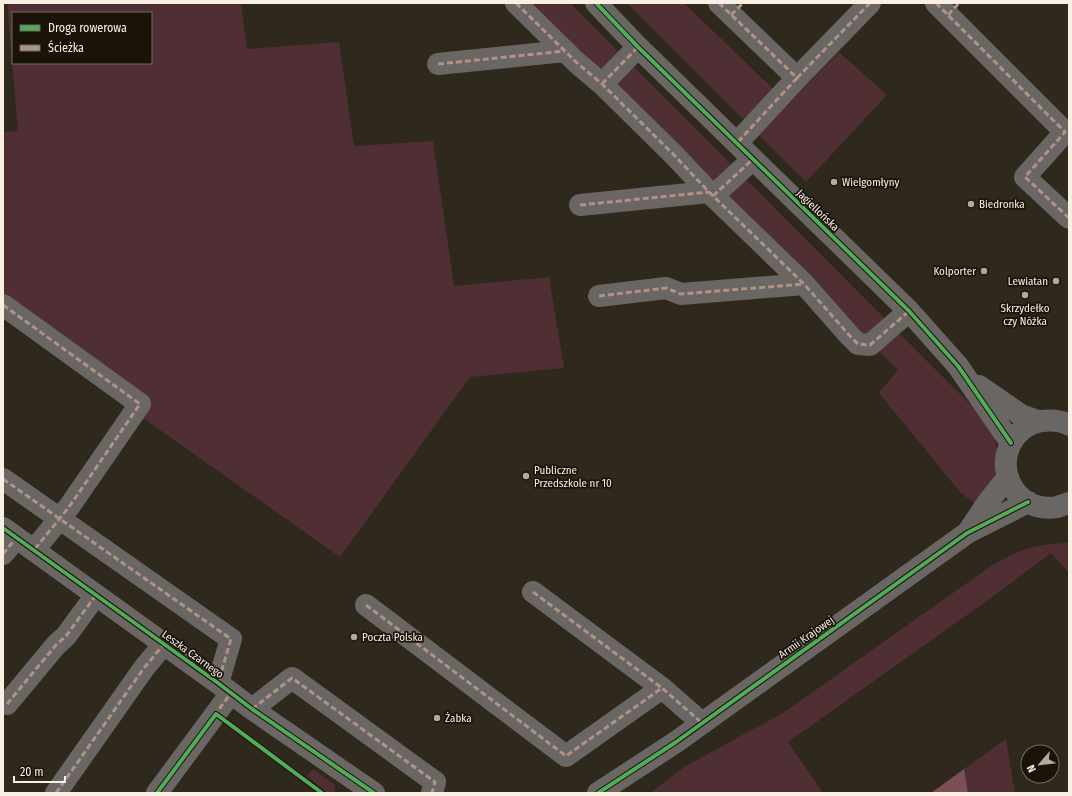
<svg xmlns="http://www.w3.org/2000/svg" width="1072" height="796" viewBox="0 0 1072 796" font-family="'Fira Sans Condensed',sans-serif">
<style>
.green{fill:#4f2f33;fill-rule:evenodd}
.forest{fill:#7b4f55}
.lines{fill:none;stroke-linecap:round;stroke-linejoin:round}
.minor{stroke:#6a6663;stroke-width:22}
.quiet{stroke:#af9288;stroke-width:3;stroke-dasharray:6 3;stroke-linecap:butt}
.cycleway-casing{stroke:#19130a;stroke-width:6}
.cycleway{stroke:#51ab58;stroke-width:4}
.poi-dot{fill:#b2aa9d;stroke:#19130a;stroke-width:1.5}
.labels{text-anchor:middle;stroke-width:3.5;stroke-linejoin:round;paint-order:stroke}
.poi-label{font-size:11px;fill:#f9f0e3;stroke:#19130a;text-anchor:start}
.street-label{font-size:11px;fill:#f9f0e3;stroke:#19130a}
</style>
<rect width="100%" height="100%" fill="#2f281c"/>
<path class="green" d="M 7,3 L 241,3 L 247,49 L 339,42 L 354,146 L 433,141 L 454,286 L 549,277 L 564,368 L 470,377 L 340,557 L 140,416 L 3,316 L 3,132 L 18,131 ZM 13,13 L 151,13 L 151,63 L 13,63 Z
M 531,3 L 570,3 L 981,415 L 993,430 L 997,449 L 995,478 L 977,505 L 960,492 L 879,393 L 898,370 Z
M 627,3 L 684,3 L 788,103 L 839,52 L 887,95 L 806,182 Z
M 1069,543 L 1069,573 L 1051,553 L 991,598 L 788,742 L 823,793 L 650,793 L 684,767 L 783,713 L 991,566 C 1021,549 1034,544 1069,543 Z
M 1006,739 L 1015,793 L 968,793 L 964,769 Z
M 313,769 L 335,785 L 335,789 L 333,793 L 327,793 L 307,776 Z"/>
<path class="forest" d="M 964,769 L 968,793 L 931,793 Z"/>
<g class="lines">
<path class="minor" d="M 516,3 L 576,62 L 602,84 L 675,156 L 709,192 L 804,284 L 849,335 L 858,344 L 870,345 L 909,311
M 596,3 L 638,47 L 909,311 L 958,366 L 1011,443
M 719,3 L 797,78 L 737,143
M 936,3 L 1065,132 L 1025,177 L 1069,218
M 438,64 L 565,51
M 797,78 L 870,3
M 602,84 L 638,47
M 713,196 L 753,159
M 580,205 L 709,192
M 599,296 L 666,288 L 681,294 L 804,284
M 3,305 L 140,404 L 69,507 L 34,550
M 979,386 L 1021,415 L 1038,421
M 1069,425 C 1061,420 1051,420 1042,421 C 1035,422 1028,425 1023,429 C 987,458 1012,515 1057,507 C 1061,506 1065,504 1069,503
M 3,479 L 231,639 L 218,683
M 3,528 L 218,683 L 252,709 L 374,793
M 968,532 L 988,502 L 1008,477
M 3,554 L 16,538
M 533,592 L 662,688
M 366,605 L 566,756 L 662,688 L 702,723
M 7,704 L 56,645 L 66,636 L 96,595
M 252,709 L 292,678 L 435,782 L 432,793
M 56,793 L 144,668 L 164,644
M 157,793 L 231,693
M 598,793 L 676,742 L 967,533 L 1028,502"/>
<path class="quiet" d="M 516,3 L 576,62 L 602,84 L 675,156 L 709,192 L 804,284 L 849,335 L 858,344 L 870,345 L 909,311
M 719,3 L 797,78 L 737,143
M 936,3 L 1065,132 L 1025,177 L 1069,218
M 731,15 L 743,3
M 948,15 L 959,3
M 438,64 L 565,51
M 797,78 L 870,3
M 602,84 L 638,47
M 713,196 L 753,159
M 580,205 L 709,192
M 599,296 L 666,288 L 681,294 L 804,284
M 3,305 L 140,404 L 69,507 L 34,550
M 3,479 L 231,639 L 218,683
M 3,554 L 16,538
M 533,592 L 662,688
M 366,605 L 566,756 L 662,688 L 702,723
M 7,704 L 56,645 L 66,636 L 96,595
M 252,709 L 292,678 L 435,782 L 432,793
M 214,716 L 231,693
M 56,793 L 144,668 L 164,644"/>
<defs>
<path id="cycleway" d="M 596,3 L 638,47 L 909,311 L 958,366 L 1011,443
M 3,528 L 218,683 L 252,709 L 374,793
M 157,793 L 216,714 L 322,793
M 598,793 L 676,742 L 967,533 L 1028,502"/>
</defs>
<use href="#cycleway" class="cycleway-casing"/>
<use href="#cycleway" class="cycleway"/>
</g>
<g class="poi-dot">
<circle cx="834" cy="182" r="4"/>
<circle cx="971" cy="204" r="4"/>
<circle cx="984" cy="271" r="4"/>
<circle cx="1056" cy="281" r="4"/>
<circle cx="1025" cy="295" r="4"/>
<circle cx="526" cy="476" r="4"/>
<circle cx="354" cy="637" r="4"/>
<circle cx="437" cy="718" r="4"/>
</g>
<g class="labels">
<g class="poi-label">
<text x="842" y="186">Wielgomłyny</text>
<text x="979" y="208">Biedronka</text>
<text x="976" y="275" text-anchor="end">Kolporter</text>
<text x="1048" y="285" text-anchor="end">Lewiatan</text>
<text x="1025" y="312" text-anchor="middle">Skrzydełko<tspan x="1025" dy="13">czy Nóżka</tspan></text>
<text x="534" y="474">Publiczne<tspan x="534" dy="13">Przedszkole nr 10</tspan></text>
<text x="362" y="641">Poczta Polska</text>
<text x="445" y="722">Żabka</text>
</g>
<g class="street-label">
<text transform="translate(818 210) rotate(44)" y="4">Jagiellońska</text>
<text transform="translate(806 637) rotate(-35)" y="4">Armii Krajowej</text>
<text transform="translate(193 654) rotate(36)" y="4">Leszka Czarnego</text>
</g>
</g>
<rect width="1072" height="796" fill="none" stroke="#f9f0e3" stroke-width="8"/>
<rect x="12" y="12" width="140" height="52" fill="#19130a" stroke="#736b61"/>
<rect x="20" y="25" width="20" height="6" fill="#51ab58" stroke="#736b61"/>
<text x="48" y="32" font-size="12" fill="#f9f0e3">Droga rowerowa</text>
<rect x="20" y="45" width="20" height="6" fill="#af9288" stroke="#736b61"/>
<text x="48" y="52" font-size="12" fill="#f9f0e3">Ścieżka</text>
<g transform="translate(1040 764) rotate(242)"><circle r="19" fill="#19130a" stroke="#736b61"/>
<path d="M0-3L7 15L0 10L-7 15Z" fill="#b2aa9d"/>
<text y="-6" font-size="11" font-weight="bold" text-anchor="middle" fill="#f9f0e3">N</text>
</g>
<path d="M14 776v6h51v-6" fill="none" stroke="#f9f0e3" stroke-width="2"/>
<text x="20" y="776" font-size="12" fill="#f9f0e3" stroke="#19130a" stroke-width="3" paint-order="stroke">20 m</text>
</svg>
